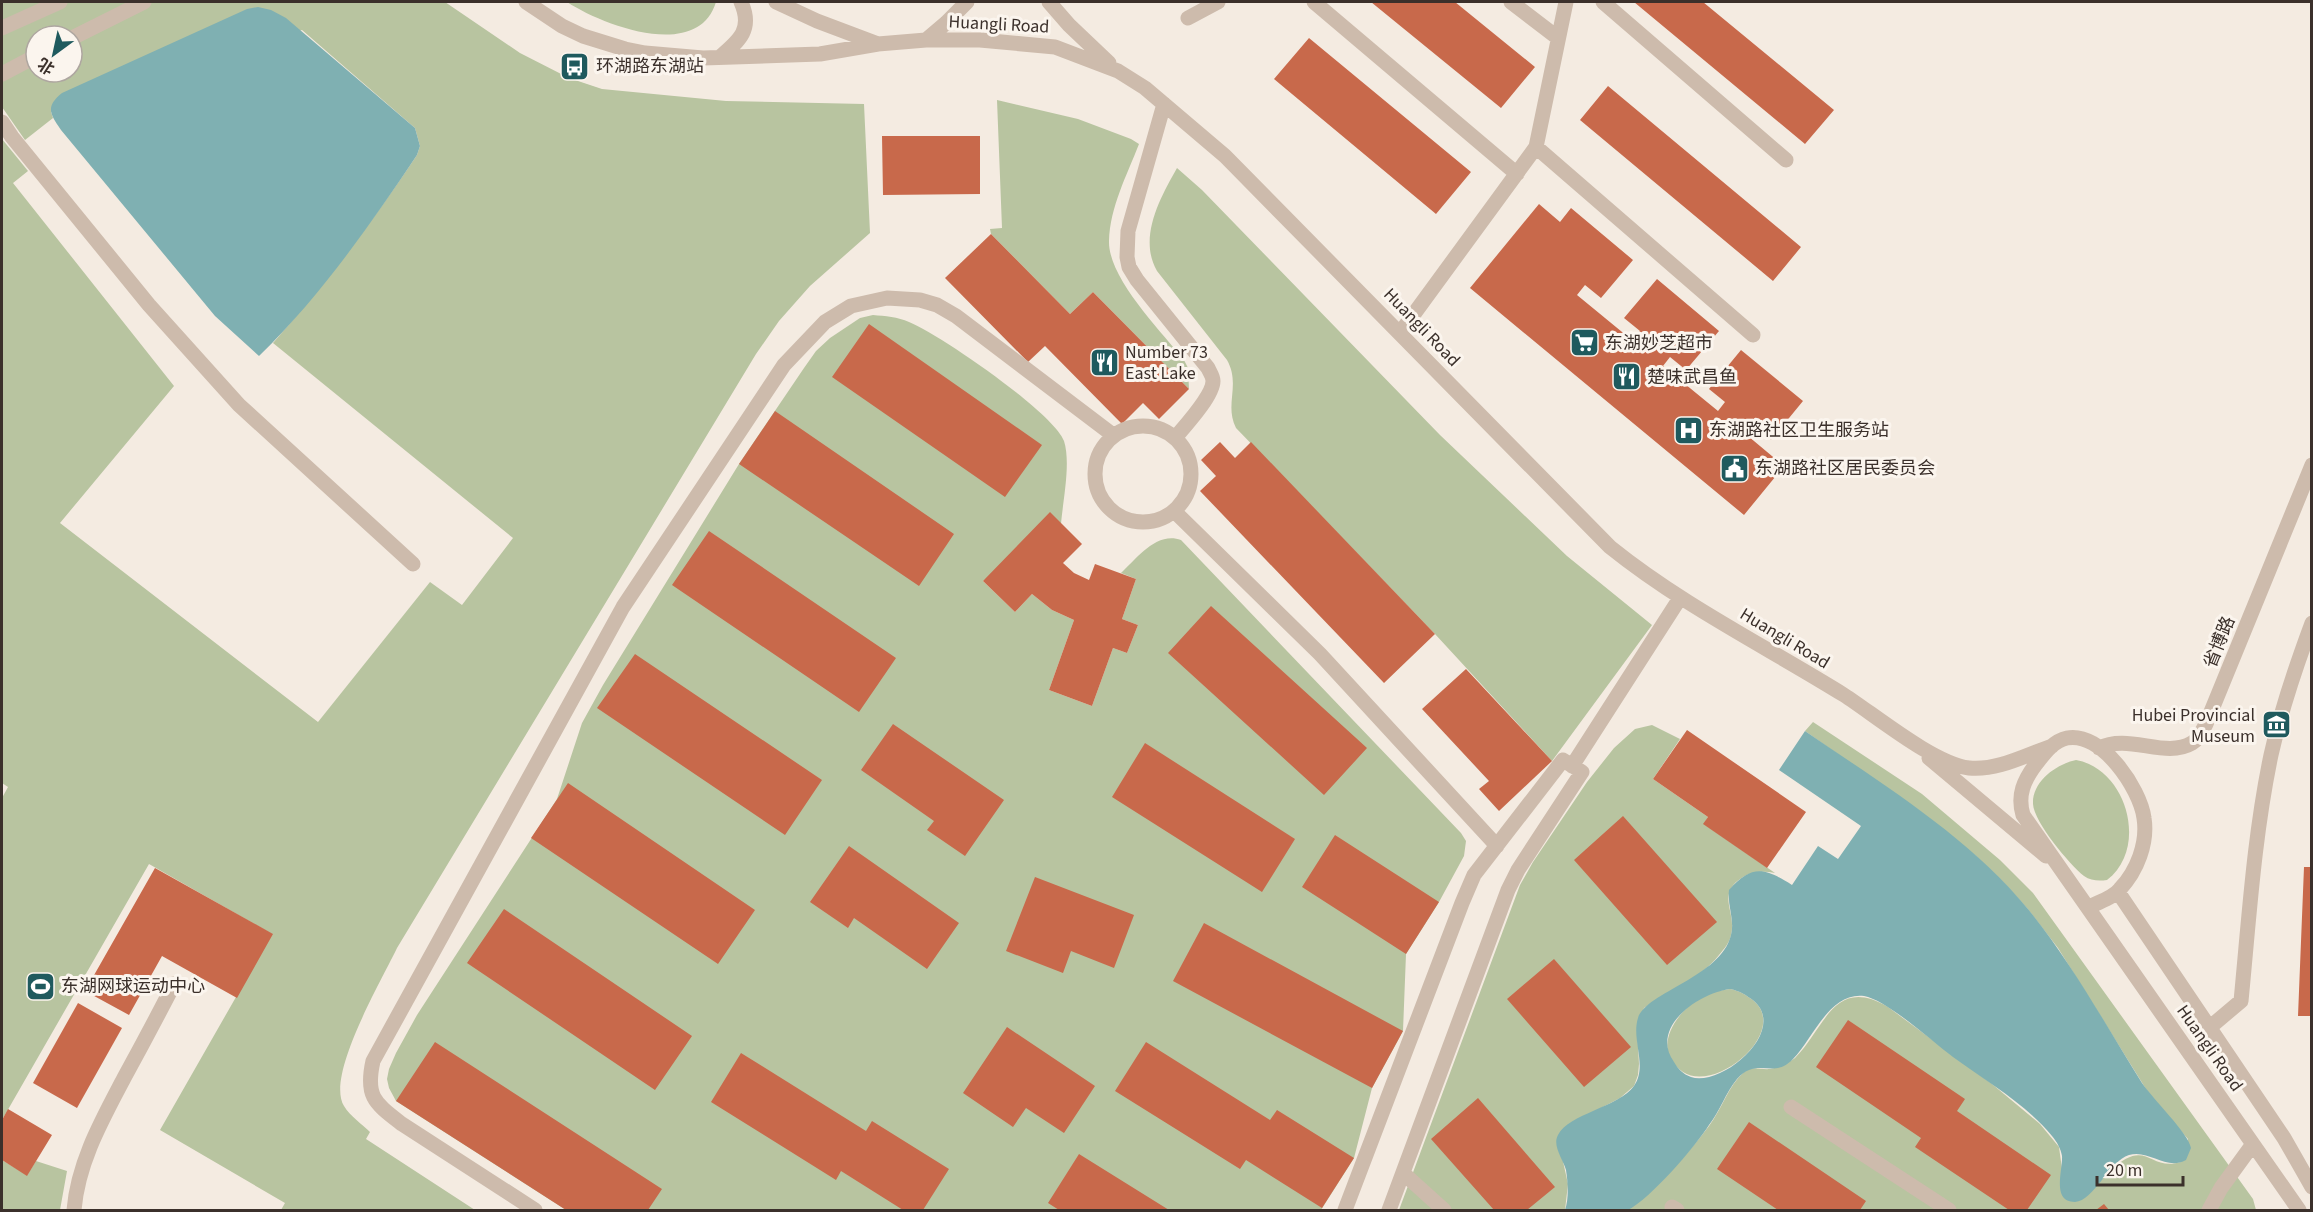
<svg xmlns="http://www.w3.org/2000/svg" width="2313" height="1212" viewBox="0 0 2313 1212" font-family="'Source Sans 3','Noto Sans SC',sans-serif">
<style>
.green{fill:#b8c4a0;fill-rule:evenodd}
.water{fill:#7fb0b2;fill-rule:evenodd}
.building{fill:#c8694b}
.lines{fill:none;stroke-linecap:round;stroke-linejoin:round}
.minor{stroke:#cdbbac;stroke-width:15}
.labels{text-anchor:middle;stroke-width:6;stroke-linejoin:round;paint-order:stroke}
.street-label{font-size:18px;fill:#3b302b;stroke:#fbf5ee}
.poi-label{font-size:18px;fill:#3b302b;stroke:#fbf5ee;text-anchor:start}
</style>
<rect width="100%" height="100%" fill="#f4ebe1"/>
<path class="green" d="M 2,2 L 445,2 L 520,53 L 569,78 L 602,89 L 726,101 L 864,104 L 870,233 L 810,286 L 779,321 L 756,354 L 397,948 C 383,978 325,1076 344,1106 C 350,1116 362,1124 370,1132 L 366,1139 L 475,1210 L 281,1210 L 285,1203 L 160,1130 L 272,934 L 149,864 L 2,1120 L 2,798 L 8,787 L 2,783 L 2,139 L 28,171 L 13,183 L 174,386 L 60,523 L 318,722 L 430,582 L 462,605 L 513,538 L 273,343 C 325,284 373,221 417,155 L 420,146 L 415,128 L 302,30 L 51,112 L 53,118 L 25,140 L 2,107 ZM 36,36 L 72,36 L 72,72 L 36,72 Z
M 567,2 L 716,2 C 698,62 602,25 567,2 Z
M 997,100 L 1078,119 L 1131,139 L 1139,144 C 1127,175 1110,207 1109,241 C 1108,278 1161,331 1184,360 L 1188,368 L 1189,389 L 1093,292 L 1070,314 L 991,234 L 990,229 L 1002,228 Z
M 1177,168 L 1202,190 L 1440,435 L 1567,556 L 1652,625 L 1552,761 L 1435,634 L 1236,428 C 1224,404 1241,385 1227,360 L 1157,271 C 1138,238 1160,198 1177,168 Z
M 873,315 C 885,316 898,317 909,322 C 939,334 1054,413 1064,441 C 1071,463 1063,500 1061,524 L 983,581 L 1015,612 L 1032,594 L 1052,610 L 1074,620 L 1049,690 L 1092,706 L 1113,648 L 1127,653 L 1138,625 L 1122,619 L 1136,579 L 1121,573 C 1137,558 1157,531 1181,540 L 1461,833 L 1466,841 L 1464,856 L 1439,902 L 1406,954 L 1403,1031 L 1372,1088 L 1354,1158 L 1321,1210 L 566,1210 L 396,1101 L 389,1088 L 387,1079 L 389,1069 L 396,1053 L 417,1015 L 557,799 L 582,723 L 603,685 L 739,464 L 804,368 L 816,351 L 830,338 L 860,318 Z
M 1813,722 L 1922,794 L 2000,860 L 2033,893 L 2253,1199 L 2256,1210 L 1627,1210 C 1657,1186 1686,1157 1709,1126 C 1722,1109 1728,1086 1744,1072 C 1753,1065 1760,1070 1770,1069 C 1777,1068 1790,1062 1795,1058 C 1825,1028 1834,975 1888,1007 L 1992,1084 L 2040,1124 L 2059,1147 L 2062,1169 L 2109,1172 C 2147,1135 2148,1172 2181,1162 L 2188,1139 L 2151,1097 L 2058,948 L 2027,908 L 2004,883 L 1976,856 L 1917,810 L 1805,731 Z
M 1652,725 L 1680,739 L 1653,779 L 1708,817 L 1704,824 L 1775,873 C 1764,871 1753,871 1743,877 C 1715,894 1737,912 1731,935 C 1730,942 1724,949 1719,955 C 1701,978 1669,992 1644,1008 L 1637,1029 L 1639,1064 L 1638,1075 L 1634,1086 L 1620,1098 L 1567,1126 L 1562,1157 L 1568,1184 L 1565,1210 L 1399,1210 L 1520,885 L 1533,862 L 1587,782 L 1614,748 L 1635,729 Z
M 2076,760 C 2127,769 2149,848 2107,880 C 2099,881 2091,881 2084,876 C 2069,864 2034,822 2033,804 C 2032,781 2057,764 2076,760 Z
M 1730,989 C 1740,991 1746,995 1754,1001 C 1789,1032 1716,1094 1683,1072 C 1649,1050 1677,1010 1703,996 C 1711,992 1721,990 1730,989 Z
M 2,1160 L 27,1175 L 36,1161 L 67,1171 L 60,1210 L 2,1210 Z"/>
<path class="water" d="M 258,7 L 271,10 L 286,18 L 415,128 L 420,146 L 417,155 C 370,225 320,297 259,356 L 215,316 L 61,130 C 50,114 45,107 62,93 L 247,9 Z
M 1805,731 C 1882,784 1968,836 2028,909 C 2072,963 2105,1024 2142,1083 C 2152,1098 2189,1134 2191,1148 L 2186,1160 C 2166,1171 2149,1149 2129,1155 C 2109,1161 2094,1201 2075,1202 C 2051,1202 2063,1170 2062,1156 C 2061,1149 2057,1142 2052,1136 C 2026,1104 1987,1082 1953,1057 C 1933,1042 1887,1000 1864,996 C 1829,992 1813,1039 1793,1059 C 1773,1080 1758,1056 1737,1079 C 1726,1092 1720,1111 1709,1125 C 1695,1147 1650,1199 1628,1210 C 1620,1212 1577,1211 1565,1210 C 1569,1198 1568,1183 1566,1170 C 1563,1159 1552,1146 1558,1135 C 1568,1114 1619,1107 1634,1086 C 1648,1066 1631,1040 1638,1018 C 1646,992 1721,977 1731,935 C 1735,920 1727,905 1729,890 C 1752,864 1765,868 1792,885 L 1818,846 L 1838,859 L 1861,826 L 1779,770 ZM 1730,989 C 1740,991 1746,995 1754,1001 C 1788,1031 1722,1087 1691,1077 C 1683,1074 1678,1069 1674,1062 C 1649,1027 1699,993 1730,989 Z"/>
<path class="building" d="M 1371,2 L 1455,2 L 1535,67 L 1501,108 Z
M 1634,2 L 1703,2 L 1834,110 L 1805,144 Z
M 1309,38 L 1471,172 L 1436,214 L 1274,79 Z
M 1608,86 L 1801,247 L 1773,281 L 1580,120 Z
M 882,136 L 980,136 L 980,194 L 883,195 Z
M 1539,204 L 1560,222 L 1571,208 L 1633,260 L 1601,298 L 1585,285 L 1577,295 L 1633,341 L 1640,331 L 1624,318 L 1657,279 L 1719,331 L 1686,370 L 1670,357 L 1663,366 L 1718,411 L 1725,402 L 1709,389 L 1741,350 L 1803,401 L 1771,440 L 1755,427 L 1748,436 L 1784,466 L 1744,515 L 1470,288 Z
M 991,234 L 1070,314 L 1093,292 L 1189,389 L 1159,419 L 1143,403 L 1122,424 L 1045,346 L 1028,362 L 945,278 Z
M 869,324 L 1042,445 L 1005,497 L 832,377 Z
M 775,411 L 954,534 L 919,586 L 739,464 Z
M 1220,442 L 1235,458 L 1251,442 L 1435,634 L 1384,683 L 1200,491 L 1216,476 L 1201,460 Z
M 1050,512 L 1082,544 L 1063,563 L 1074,573 L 1089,580 L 1095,564 L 1136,579 L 1122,619 L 1138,625 L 1127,653 L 1113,648 L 1092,706 L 1049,690 L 1074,620 L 1052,610 L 1032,594 L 1015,612 L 983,581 Z
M 709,531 L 896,658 L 859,712 L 672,585 Z
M 1211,606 L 1367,748 L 1324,795 L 1168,653 Z
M 635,654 L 822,780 L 785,835 L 597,708 Z
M 1466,669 L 1552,761 L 1499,811 L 1479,789 L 1489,781 L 1422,709 Z
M 893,724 L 1004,800 L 965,856 L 927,830 L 934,821 L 861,770 Z
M 1687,730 L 1806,812 L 1767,868 L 1703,824 L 1708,817 L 1653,779 Z
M 1145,743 L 1295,839 L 1262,892 L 1112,797 Z
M 568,783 L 755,910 L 718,964 L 531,838 Z
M 1623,816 L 1717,922 L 1667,965 L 1574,860 Z
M 1335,835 L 1439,902 L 1406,954 L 1302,887 Z
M 849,846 L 959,923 L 927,969 L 854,918 L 848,928 L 810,902 Z
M 2304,867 L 2312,867 L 2312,1016 L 2298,1016 Z
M 155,868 L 273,934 L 237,998 L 162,956 L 129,1015 L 85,991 Z
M 1035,877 L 1134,915 L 1114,968 L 1071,951 L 1063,973 L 1006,951 Z
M 504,909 L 692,1036 L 655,1090 L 467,963 Z
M 1204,923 L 1403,1031 L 1372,1088 L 1173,981 Z
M 1554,959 L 1631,1047 L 1584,1087 L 1507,999 Z
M 78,1003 L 122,1028 L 77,1108 L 33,1083 Z
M 1848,1020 L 1965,1099 L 1957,1111 L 2051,1175 L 2027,1210 L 2009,1210 L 1915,1147 L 1921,1138 L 1816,1067 Z
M 1007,1027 L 1095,1086 L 1064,1133 L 1026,1108 L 1013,1127 L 963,1093 Z
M 435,1042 L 662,1189 L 648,1210 L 566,1210 L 396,1101 Z
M 1146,1042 L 1270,1120 L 1277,1110 L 1354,1158 L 1322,1208 L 1246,1160 L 1240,1169 L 1115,1091 Z
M 741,1053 L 866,1131 L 872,1121 L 949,1169 L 923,1210 L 903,1210 L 841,1171 L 836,1180 L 711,1102 Z
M 1478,1098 L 1555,1187 L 1527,1210 L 1494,1210 L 1431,1139 Z
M 8,1109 L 52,1135 L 27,1176 L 2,1160 L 2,1120 Z
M 1749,1122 L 1866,1201 L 1860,1210 L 1778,1210 L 1717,1169 Z
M 1079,1154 L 1169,1210 L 1059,1210 L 1048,1203 Z
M 2104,1204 L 2109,1210 L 2096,1210 Z"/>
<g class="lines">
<path class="minor" d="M 526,2 L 562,26 L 583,36 L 625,49 L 645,53 L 703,58 L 820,54 L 878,44 L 926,40 L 980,40 L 1055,47 L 1118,71 L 1145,88 L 1225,156 L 1610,547 C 1682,605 1765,646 1844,695 C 1875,715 1934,764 1969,768 C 1997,771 2026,755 2052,746
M 776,2 L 817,21 L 878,44
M 1049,2 L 1069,25 L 1109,63
M 1314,2 L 1517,174
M 1511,2 L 1558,38
M 1603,2 L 1786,160
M 1188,18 L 1218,2
M 2,28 L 60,2
M 72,38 L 144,2
M 926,40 L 946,23 L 967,2
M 720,57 C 740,40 753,29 741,2
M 2,74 L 36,56
M 1164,104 L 1128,231 L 1127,257 L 1129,267 L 1137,280 L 1208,368 C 1210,373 1213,376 1213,381 C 1213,396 1185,426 1175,438
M 2,122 L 12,137 L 149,305 L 239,405 L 413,564
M 1536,147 L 1753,335
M 1400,333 L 1536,147 L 1566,2
M1095 474a48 48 0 1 1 96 0a48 48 0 1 1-96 0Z
M 1174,511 L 1320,654 L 1497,846
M 2099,748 C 2129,733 2165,759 2192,743 C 2199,739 2202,731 2206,724 L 2312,465
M 1929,758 L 2046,856
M 1572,766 L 1680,598
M 2118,892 L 2284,1138 L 2312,1187
M 2088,908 C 2098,902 2113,898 2120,889 C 2137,871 2148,843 2144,818 C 2140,788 2101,731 2067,738 C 2053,741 2044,754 2036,764 C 2024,780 2017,795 2023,815 L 2299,1210
M 2209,1028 L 2241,1001 C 2249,919 2254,836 2271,755 C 2281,710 2296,666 2312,623
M 1791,1107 L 1949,1210
M 1403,1173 L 1444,1210
M 1672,1207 L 1677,1210
M 74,1210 C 78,1162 102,1120 124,1078 C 141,1047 158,1015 174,984
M 535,1210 L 402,1124 C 375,1103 365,1097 373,1061 L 623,607 L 784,365 L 825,322 L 851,306 L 887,298 L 920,300 L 937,305 L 956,316 L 1113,435
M 1345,1210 L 1462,903 L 1474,875 L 1563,760 L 1582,772 L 1518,870 L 1508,890 L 1389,1210
M 2209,1210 L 2221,1188 L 2253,1144"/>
</g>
<defs>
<symbol id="bus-square" viewBox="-11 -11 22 22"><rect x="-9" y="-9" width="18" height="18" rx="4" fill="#1f5a5e" stroke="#fbf5ee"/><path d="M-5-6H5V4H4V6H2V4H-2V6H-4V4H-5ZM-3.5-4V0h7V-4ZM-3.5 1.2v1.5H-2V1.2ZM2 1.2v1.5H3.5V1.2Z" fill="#fff"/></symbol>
<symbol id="supermarket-square" viewBox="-11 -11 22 22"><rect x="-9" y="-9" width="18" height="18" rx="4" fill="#1f5a5e" stroke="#fbf5ee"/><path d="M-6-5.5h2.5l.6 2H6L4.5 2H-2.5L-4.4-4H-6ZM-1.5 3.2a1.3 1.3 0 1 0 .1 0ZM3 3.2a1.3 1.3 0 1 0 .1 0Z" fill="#fff"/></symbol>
<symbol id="restaurant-square" viewBox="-11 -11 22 22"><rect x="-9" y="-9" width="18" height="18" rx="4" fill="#1f5a5e" stroke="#fbf5ee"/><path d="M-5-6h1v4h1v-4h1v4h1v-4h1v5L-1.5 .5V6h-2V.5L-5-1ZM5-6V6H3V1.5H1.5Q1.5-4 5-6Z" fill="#fff"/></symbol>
<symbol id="hospital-square" viewBox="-11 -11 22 22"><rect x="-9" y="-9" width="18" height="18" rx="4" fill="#1f5a5e" stroke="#fbf5ee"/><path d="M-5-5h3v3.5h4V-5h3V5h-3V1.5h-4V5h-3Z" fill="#fff"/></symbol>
<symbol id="civic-square" viewBox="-11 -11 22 22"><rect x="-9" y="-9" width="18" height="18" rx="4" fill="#1f5a5e" stroke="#fbf5ee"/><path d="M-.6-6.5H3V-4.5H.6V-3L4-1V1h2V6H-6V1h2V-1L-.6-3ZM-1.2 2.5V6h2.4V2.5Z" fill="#fff"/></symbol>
<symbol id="museum-square" viewBox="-11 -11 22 22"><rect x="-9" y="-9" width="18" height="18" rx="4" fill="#1f5a5e" stroke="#fbf5ee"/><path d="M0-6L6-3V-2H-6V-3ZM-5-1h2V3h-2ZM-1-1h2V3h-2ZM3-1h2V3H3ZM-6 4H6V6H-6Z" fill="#fff"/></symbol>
<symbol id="stadium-square" viewBox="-11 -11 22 22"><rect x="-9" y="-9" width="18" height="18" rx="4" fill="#1f5a5e" stroke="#fbf5ee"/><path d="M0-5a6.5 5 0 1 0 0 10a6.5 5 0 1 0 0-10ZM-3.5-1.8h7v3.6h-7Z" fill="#fff"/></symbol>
</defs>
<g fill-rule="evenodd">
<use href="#bus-square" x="558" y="50" width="33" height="33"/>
<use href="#supermarket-square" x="1568" y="326" width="33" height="33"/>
<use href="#restaurant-square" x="1088" y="346" width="33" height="33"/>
<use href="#restaurant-square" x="1610" y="360" width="33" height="33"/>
<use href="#hospital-square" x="1672" y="414" width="33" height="33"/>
<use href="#civic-square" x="1718" y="452" width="33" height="33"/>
<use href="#museum-square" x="2260" y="708" width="33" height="33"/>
<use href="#stadium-square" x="24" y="970" width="33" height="33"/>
</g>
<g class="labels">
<g class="street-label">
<text transform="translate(999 24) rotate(3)" y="6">Huangli Road</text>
<text transform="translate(1422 327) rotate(46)" y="6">Huangli Road</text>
<text transform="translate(1785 638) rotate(31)" y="6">Huangli Road</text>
<text transform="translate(2219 642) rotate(-68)" y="6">省博路</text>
<text transform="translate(2210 1048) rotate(55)" y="6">Huangli Road</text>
</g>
<g class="poi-label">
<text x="596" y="72">环湖路东湖站</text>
<text x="1605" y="349">东湖妙芝超市</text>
<text x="1125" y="358">Number 73<tspan x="1125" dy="21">East Lake</tspan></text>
<text x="1647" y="383">楚味武昌鱼</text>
<text x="1709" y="436">东湖路社区卫生服务站</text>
<text x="1755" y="474">东湖路社区居民委员会</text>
<text x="2255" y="721" text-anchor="end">Hubei Provincial<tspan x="2255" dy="21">Museum</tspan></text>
<text x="61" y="992">东湖网球运动中心</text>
</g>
</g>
<rect width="2313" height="1212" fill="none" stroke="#3b302b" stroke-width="6"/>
<g transform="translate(54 54) rotate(213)"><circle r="28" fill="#fbf5ee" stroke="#aea6a0" stroke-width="1.5"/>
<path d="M0-4.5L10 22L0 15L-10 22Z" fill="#1f5a5e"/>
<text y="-9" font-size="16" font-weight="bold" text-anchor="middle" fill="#3b302b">北</text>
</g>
<path d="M2097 1176v9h86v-9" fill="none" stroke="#3b302b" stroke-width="3"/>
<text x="2106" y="1176" font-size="18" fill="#3b302b" stroke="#fbf5ee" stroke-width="4.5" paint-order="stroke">20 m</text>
</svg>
